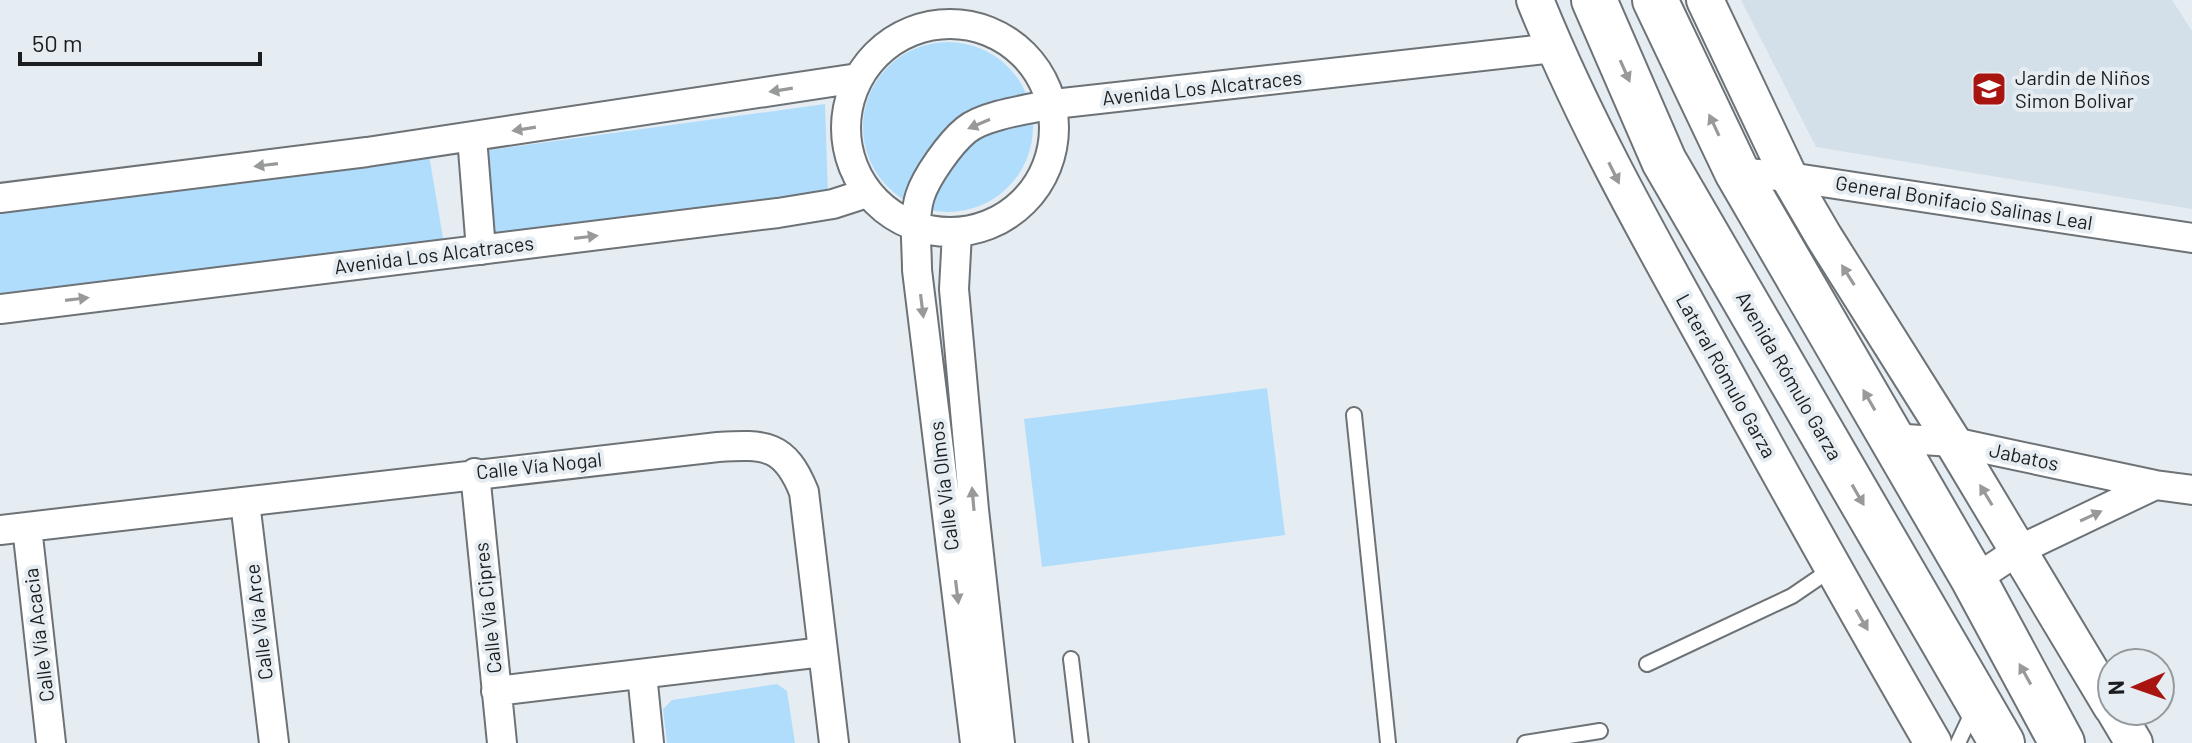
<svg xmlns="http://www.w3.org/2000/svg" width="2192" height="743" viewBox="0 0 2192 743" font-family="Barlow,sans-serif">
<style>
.built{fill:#d3e0ea}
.green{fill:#b1ddfc}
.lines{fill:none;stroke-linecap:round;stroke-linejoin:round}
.service-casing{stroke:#6c7276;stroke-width:18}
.minor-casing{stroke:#6c7276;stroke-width:32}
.tertiary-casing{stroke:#6c7276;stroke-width:40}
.primary-casing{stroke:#6c7276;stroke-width:48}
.service{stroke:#fff;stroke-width:14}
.minor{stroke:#fff;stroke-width:28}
.tertiary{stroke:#fff;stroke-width:36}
.primary{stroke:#fff;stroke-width:44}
.oneway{fill:#98999a}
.labels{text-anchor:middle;stroke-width:8;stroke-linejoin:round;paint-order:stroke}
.poi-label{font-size:20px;fill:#1b1d1f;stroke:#e6edf2;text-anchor:start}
.street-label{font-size:20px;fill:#1b1d1f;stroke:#e6edf2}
</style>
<rect width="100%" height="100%" fill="#e6edf2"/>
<path class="built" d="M 1741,0 L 2172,0 L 2192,31 L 2192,209 L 1816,147 Z"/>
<path class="green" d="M863 127a85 85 0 1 1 170 0a85 85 0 1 1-170 0Z
M 825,104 L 828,194 L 485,234 L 475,152 Z
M 429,155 L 444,244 L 0,298 L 0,212 Z
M 1267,388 L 1285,535 L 1042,567 L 1024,419 Z
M 777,684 L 787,691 L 795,743 L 667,743 L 663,709 L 672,700 Z"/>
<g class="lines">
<defs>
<path id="service" d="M 1354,415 L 1388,743
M 1071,659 L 1081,743
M 1647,664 L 1792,596 L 1833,568
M 1525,743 L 1600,731
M 1958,743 L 1974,709"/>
<path id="minor" d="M846 128a104 104 0 1 1 208 0a104 104 0 1 1-208 0Z
M 472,137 L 481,250
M 1737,172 L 1789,177 L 2192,238
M 0,198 L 367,152 L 858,78
M 957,233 L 954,289 L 974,510 L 1000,743
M 0,309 L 778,213 L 833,204 L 867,193
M 1890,438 L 1953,442 L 2155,485 L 2192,490
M 475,473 L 502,743
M 245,502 L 274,743
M 27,527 L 51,743
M 0,530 L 718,447 C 765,444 785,444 804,492 L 834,743
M 1974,580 L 2019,550 L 2155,485
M 642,674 L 649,743
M 496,691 L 823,652
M 975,743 L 917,270 C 917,247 913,218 920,196 C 926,177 950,143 966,130 C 984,115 1030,109 1054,104 L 1554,48"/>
<path id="tertiary" d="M 1535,0 C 1585,124 1651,240 1716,357 C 1787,486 1859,615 1933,743
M 1705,0 L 1789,177 L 1824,237 L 1953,442 L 2112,707
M 2115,711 L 2134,743"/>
<path id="primary" d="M 1594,0 L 1664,161 L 2002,743
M 1655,0 L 1737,172 L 1974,580 L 2062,743"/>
</defs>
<use href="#service" class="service-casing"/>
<use href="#minor" class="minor-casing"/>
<use href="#tertiary" class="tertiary-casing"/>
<use href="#primary" class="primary-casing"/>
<use href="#service" class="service"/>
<use href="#minor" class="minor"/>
<use href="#tertiary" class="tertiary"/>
<use href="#primary" class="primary"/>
</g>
<defs><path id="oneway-solid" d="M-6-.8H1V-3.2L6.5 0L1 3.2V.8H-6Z" transform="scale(2)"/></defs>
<g class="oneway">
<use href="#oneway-solid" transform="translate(1625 71) rotate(66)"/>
<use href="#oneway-solid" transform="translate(781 90) rotate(171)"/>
<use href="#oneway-solid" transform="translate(979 124) rotate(157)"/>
<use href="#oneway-solid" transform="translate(1714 125) rotate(-115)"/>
<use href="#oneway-solid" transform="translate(524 129) rotate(171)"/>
<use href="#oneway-solid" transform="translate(266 165) rotate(173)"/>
<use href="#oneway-solid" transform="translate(1614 173) rotate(64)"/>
<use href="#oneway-solid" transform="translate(586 237) rotate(-7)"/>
<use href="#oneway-solid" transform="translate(1848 275) rotate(-122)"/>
<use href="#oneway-solid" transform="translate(77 299) rotate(-7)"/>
<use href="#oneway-solid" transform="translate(922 306) rotate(83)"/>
<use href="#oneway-solid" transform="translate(1869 400) rotate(-120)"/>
<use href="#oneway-solid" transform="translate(1858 495) rotate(60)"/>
<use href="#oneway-solid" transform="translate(1986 495) rotate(-121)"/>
<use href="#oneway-solid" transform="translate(973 499) rotate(-95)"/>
<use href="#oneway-solid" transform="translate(2091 516) rotate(-25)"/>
<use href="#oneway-solid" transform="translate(957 592) rotate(83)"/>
<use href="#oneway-solid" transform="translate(1862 620) rotate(60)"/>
<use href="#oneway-solid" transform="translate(2025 674) rotate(-119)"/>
</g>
<defs>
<symbol id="school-square" viewBox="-11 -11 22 22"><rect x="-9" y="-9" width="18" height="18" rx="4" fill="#a81511" stroke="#e6edf2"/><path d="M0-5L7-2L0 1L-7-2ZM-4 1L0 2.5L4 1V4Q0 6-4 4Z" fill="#fff"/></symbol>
</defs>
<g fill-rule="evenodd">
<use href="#school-square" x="1969" y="69" width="40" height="40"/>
</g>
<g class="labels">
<g class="poi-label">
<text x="2015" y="85">Jardin de Niños<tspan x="2015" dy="23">Simon Bolivar</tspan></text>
</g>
<g class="street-label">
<text transform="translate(1202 88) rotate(-6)" y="7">Avenida Los Alcatraces</text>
<text transform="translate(1964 203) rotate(9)" y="7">General Bonifacio Salinas Leal</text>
<text transform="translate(434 255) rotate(-7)" y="7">Avenida Los Alcatraces</text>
<text transform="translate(1726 376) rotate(61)" y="7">Lateral Rómulo Garza</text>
<text transform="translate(1789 376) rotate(60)" y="7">Avenida Rómulo Garza</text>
<text transform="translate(2024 457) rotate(12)" y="7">Jabatos</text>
<text transform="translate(539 466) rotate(-6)" y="7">Calle Vía Nogal</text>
<text transform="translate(944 486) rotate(-97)" y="7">Calle Vía Olmos</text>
<text transform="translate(488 608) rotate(-96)" y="7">Calle Vía Cipres</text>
<text transform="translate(259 622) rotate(-97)" y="7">Calle Vía Arce</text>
<text transform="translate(39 635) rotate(-97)" y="7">Calle Vía Acacia</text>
</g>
</g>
<g transform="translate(2136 687) rotate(268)"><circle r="38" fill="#e6edf2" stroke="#959a9e" stroke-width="2"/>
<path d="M0-6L14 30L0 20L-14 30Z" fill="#a81511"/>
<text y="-12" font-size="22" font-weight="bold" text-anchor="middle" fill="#1b1d1f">N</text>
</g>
<path d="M20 52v12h240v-12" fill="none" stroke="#1b1d1f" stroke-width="4"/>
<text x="32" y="52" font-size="24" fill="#1b1d1f" stroke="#e6edf2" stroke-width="6" paint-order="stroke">50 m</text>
</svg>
